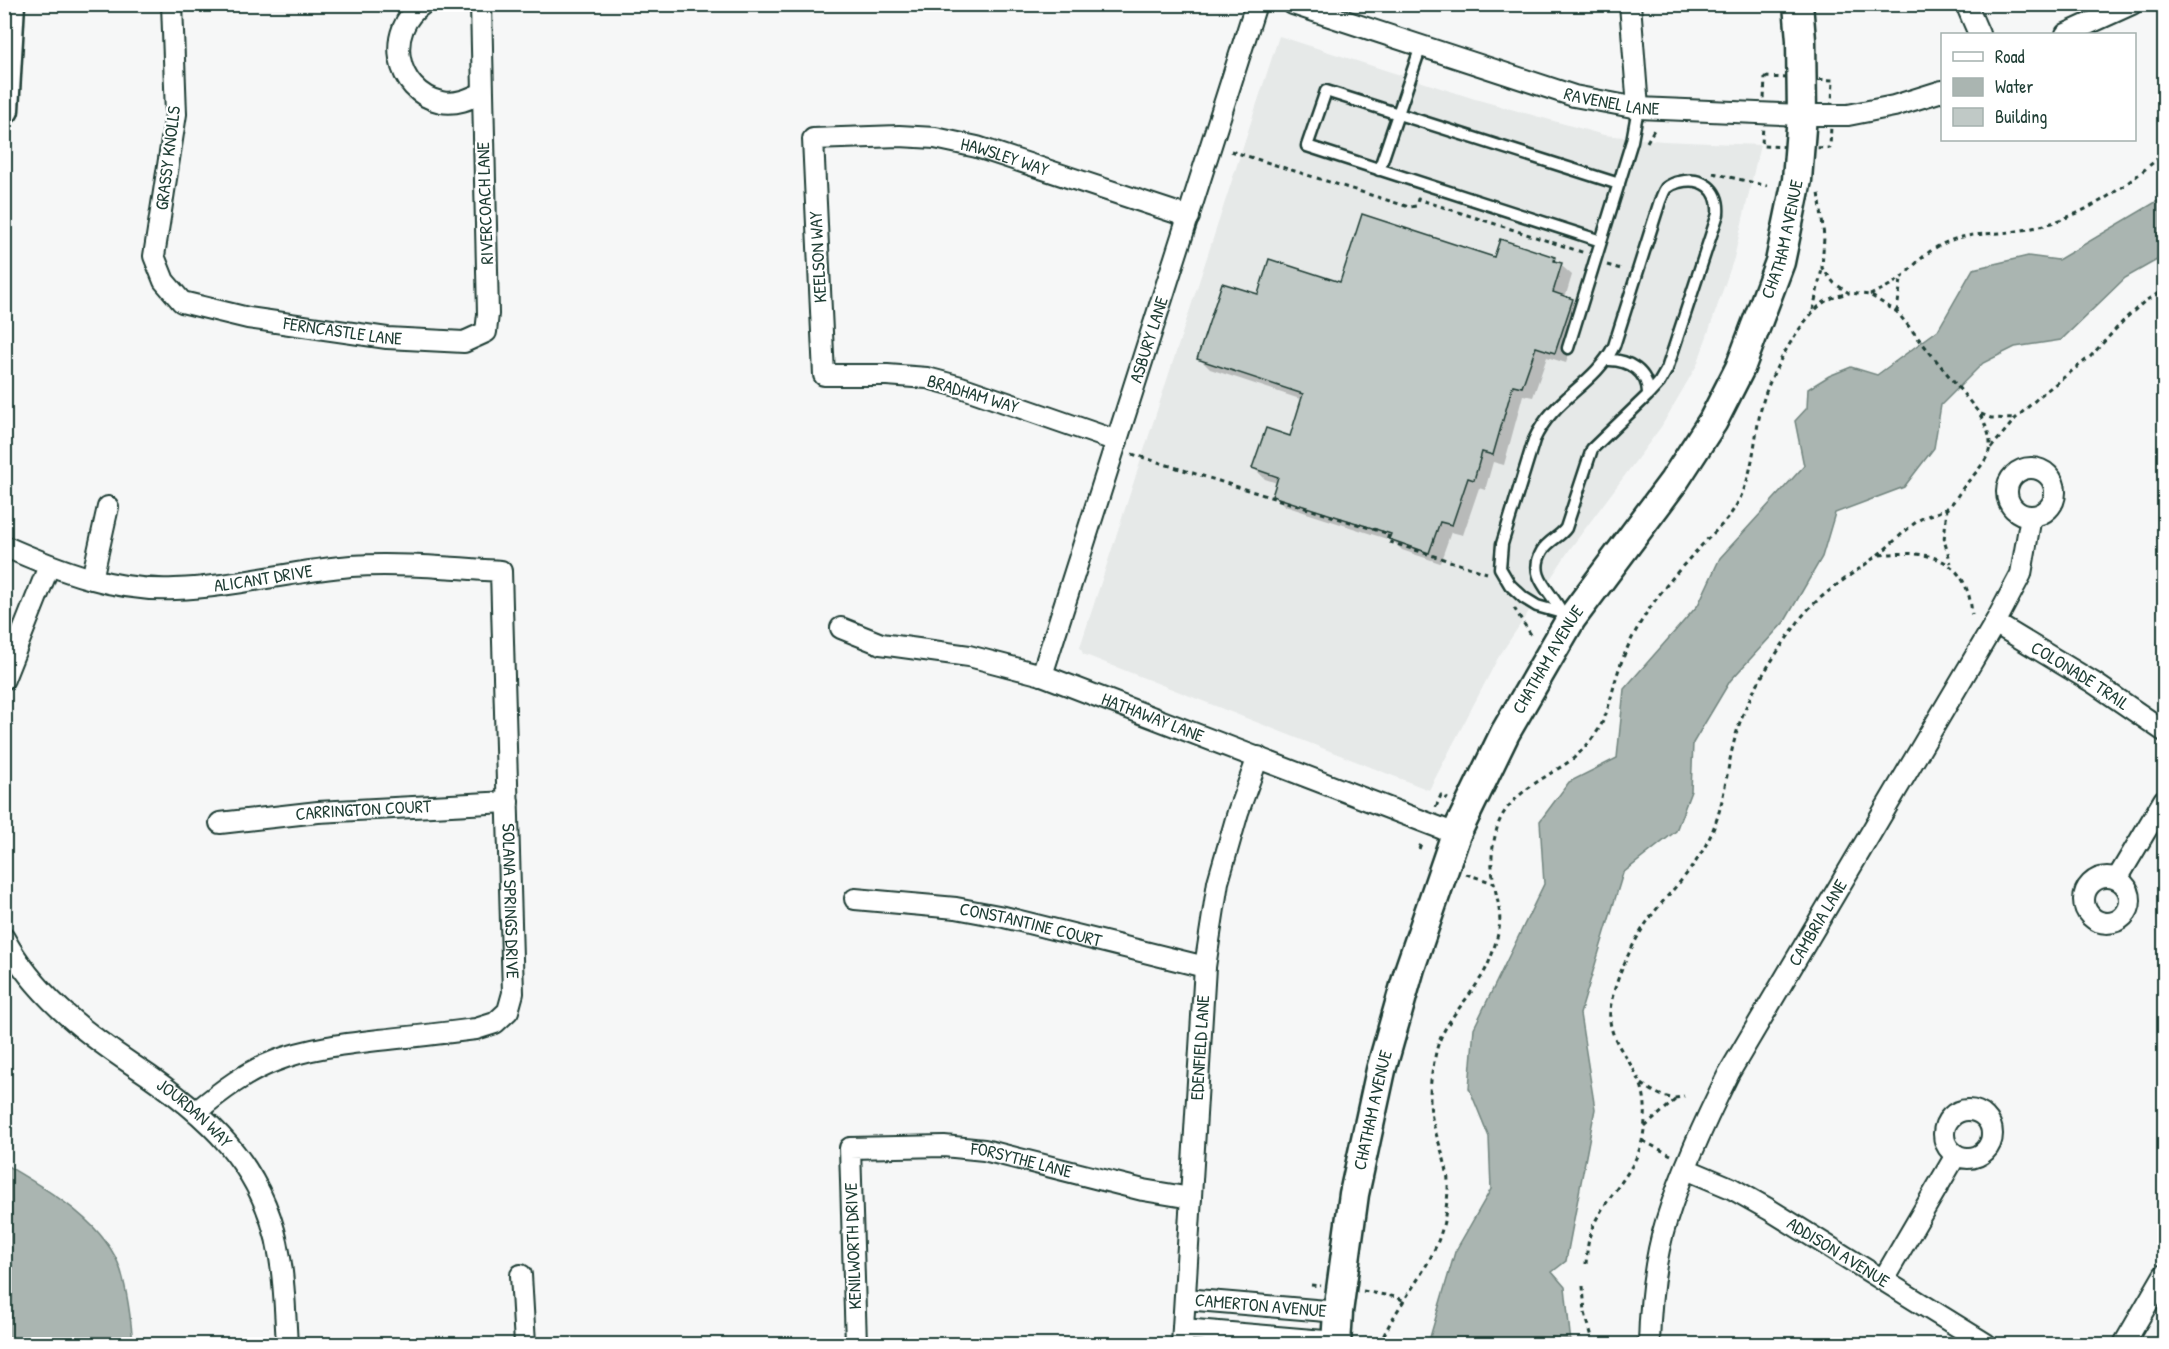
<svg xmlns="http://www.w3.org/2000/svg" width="2169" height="1349" viewBox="0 0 2169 1349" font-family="'Patrick Hand',sans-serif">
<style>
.built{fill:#e6e9e8}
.water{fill:#aab5b1;stroke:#72857f;stroke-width:1.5}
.shadow{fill:#0003}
.building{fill:#c0c9c6;stroke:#1f3d34;stroke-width:1.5}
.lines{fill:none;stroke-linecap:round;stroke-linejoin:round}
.lane-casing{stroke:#1f3d34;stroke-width:15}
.street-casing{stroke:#1f3d34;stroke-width:24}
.secondary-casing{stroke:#1f3d34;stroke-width:33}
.path{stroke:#1f3d34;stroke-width:3;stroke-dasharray:4.5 4.5;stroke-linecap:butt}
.lane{stroke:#fff;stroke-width:10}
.street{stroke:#fff;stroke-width:20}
.secondary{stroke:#fff;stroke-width:28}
.labels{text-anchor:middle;stroke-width:4.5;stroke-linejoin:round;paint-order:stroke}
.street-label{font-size:18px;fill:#1f3d34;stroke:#fff}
</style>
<rect width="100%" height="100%" fill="#f6f7f7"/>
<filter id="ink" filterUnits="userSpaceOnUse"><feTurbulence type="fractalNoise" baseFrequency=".0167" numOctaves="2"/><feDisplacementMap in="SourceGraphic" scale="12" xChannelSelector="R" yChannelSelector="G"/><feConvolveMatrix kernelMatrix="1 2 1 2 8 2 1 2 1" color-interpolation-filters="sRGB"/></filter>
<g filter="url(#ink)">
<path class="built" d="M 1279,36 L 1475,99 L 1604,135 L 1663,141 L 1760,145 L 1734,258 L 1697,365 L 1661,427 L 1570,549 L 1498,658 L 1429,790 L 1083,654 L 1080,647 Z"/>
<path class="water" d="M 2164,197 L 2164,256 L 2125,278 L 2061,340 L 2015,347 L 1983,363 L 1941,405 L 1934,448 L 1904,487 L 1835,513 L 1822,557 L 1785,621 L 1730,681 L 1693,743 L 1691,791 L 1676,831 L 1623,873 L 1580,1014 L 1595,1109 L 1566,1261 L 1552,1272 L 1565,1287 L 1571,1344 L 1428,1344 L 1455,1252 L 1491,1189 L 1489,1137 L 1469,1088 L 1474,1028 L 1544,884 L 1540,821 L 1569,782 L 1617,758 L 1624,689 L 1698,605 L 1720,558 L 1804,466 L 1795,421 L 1807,408 L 1808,389 L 1829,376 L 1851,367 L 1877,375 L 1938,330 L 1973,269 L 2028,256 L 2058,260 Z
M 4,1164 C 46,1189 106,1222 121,1271 C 128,1295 131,1320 133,1344 L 5,1344 Z"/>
<path class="shadow" d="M 1495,259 L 1554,259 L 1572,275 L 1565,298 L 1572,300 L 1583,311 L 1566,363 L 1547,357 L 1533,397 L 1523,395 L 1504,465 L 1493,462 L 1485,490 L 1479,488 L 1463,535 L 1451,532 L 1440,563 L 1402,550 L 1393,541 L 1285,506 L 1274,495 L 1277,483 L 1265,479 L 1254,468 L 1291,438 L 1303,400 L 1210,369 L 1199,358 L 1259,296 Z"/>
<path class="building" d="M 1362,214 L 1494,257 L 1500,239 L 1555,257 L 1554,261 L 1562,263 L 1553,292 L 1573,299 L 1555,353 L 1536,347 L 1522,387 L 1513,385 L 1493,455 L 1482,452 L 1474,480 L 1468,478 L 1452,525 L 1440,522 L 1429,553 L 1389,539 L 1391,534 L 1272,496 L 1278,477 L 1252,468 L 1266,428 L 1290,436 L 1303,394 L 1197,359 L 1222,283 L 1258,294 L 1269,259 L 1340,282 Z"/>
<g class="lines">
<defs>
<path id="lane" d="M 1379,170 L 1421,46
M 1601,241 L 1307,146 L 1326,91 L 1619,184
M 1568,348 L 1632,141 L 1638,108
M 1607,360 C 1628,359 1649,372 1648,395
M 1562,613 C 1552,591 1527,577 1542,551 C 1548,541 1560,537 1566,528 L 1592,449 L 1648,395 L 1659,383 L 1667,369 L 1718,214 C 1720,189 1702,176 1679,182 C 1674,183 1670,185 1666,188 C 1663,192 1662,197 1660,201 L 1614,346 C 1594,385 1553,398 1534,440 L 1502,544 L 1500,568 L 1510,585 L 1524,598 L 1537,606 L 1562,613 L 1571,619"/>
<g id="street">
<path id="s1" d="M 172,4 L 176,114 L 154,256 L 164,281 L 182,302 L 248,318 L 387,338 L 464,342 L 486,332 L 488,314 L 481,4"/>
<path d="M 423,4 C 384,30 395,92 441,102 C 456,105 469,99 482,93"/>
<path id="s2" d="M 1293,4 L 1574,96 L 1638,108 L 1802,115 L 1848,115 L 1894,106 L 1942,91"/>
<path d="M 1630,4 L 1638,108"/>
<path d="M 1966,4 L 1979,34"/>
<path d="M 2066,34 L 2132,4"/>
<path id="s3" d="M 1117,441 L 961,387 L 927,378 L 887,375 L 824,375 L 813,139 L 899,136 L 935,138 L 977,147 L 1189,217"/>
<circle cx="2031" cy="492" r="24"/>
<path id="s4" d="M 4,546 C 58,570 115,592 175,589 C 234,587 292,571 351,566 C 401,563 451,568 501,571 L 513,993 L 508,1011 L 495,1023 L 476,1029 C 443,1033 411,1037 379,1040 C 344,1044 308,1048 275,1061 C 246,1072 221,1091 197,1111"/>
<path d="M 92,579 L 108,507"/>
<path id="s5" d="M 1995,623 L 2094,683 L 2164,731"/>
<path id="s6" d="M 841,628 L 881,644 L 969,656 L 1042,675 L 1456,834"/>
<path id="s7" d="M 1042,675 L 1256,4"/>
<path d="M 4,679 L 49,566"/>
<path id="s8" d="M 220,823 L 318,812 L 508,802"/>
<circle cx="2107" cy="900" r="23"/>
<path d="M 2117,879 L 2164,800"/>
<path id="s9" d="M 855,899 L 956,908 L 1004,917 L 1205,967"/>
<path id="s10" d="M 4,938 C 34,993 82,1031 133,1065 C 206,1113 266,1166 280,1258 C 285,1287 285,1316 287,1344"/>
<circle cx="1968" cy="1134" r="24"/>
<path id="s11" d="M 1686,1169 L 1731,1188 L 1770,1210 L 1986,1344"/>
<path d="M 521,1275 L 525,1344"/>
<path d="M 1883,1280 L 1956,1155"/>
<path id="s12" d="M 1185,1299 L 1338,1312"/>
<path d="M 1183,1329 L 1336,1342"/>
<path id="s13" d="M 856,1344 L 850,1148 L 944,1146 L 984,1150 L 1143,1190 L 1191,1198"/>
<path id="s14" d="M 1182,1344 L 1205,967 L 1218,882 L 1238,812 L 1258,757"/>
<path id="s15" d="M 1649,1344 C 1650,1304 1654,1261 1666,1222 C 1682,1170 1705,1121 1729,1073 L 1995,623 L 2021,574 L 2031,516"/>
<path d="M 2124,1344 L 2164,1275"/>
</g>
<g id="secondary">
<path d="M 4,110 L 10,4"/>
<path id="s16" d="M 1336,1344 L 1338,1312 L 1354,1194 L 1381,1070 L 1410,968 L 1456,834 L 1505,733 L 1571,619 L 1674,481 L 1713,421 L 1740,368 L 1780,262 L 1797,180 L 1802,115 L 1801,40 L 1798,4"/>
</g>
</defs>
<use href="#lane" class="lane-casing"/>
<use href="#street" class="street-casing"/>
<use href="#secondary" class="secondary-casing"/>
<path class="path" d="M 1765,77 L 1833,80 L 1830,148 L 1762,146 Z
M 1647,142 L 1655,128
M 1231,151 L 1409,207 L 1416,206 L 1418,199 L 1585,253
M 1713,173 L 1767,186
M 1607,265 L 1624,270
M 1870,295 C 1881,290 1892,285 1902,277 C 1918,262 1927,250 1949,241 C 1971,232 1994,235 2017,231 C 2078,221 2119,193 2164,153
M 1813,310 L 1822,269
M 1897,312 L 1901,279
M 1981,414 L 1991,418 L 2015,419
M 1991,448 L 2015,419 L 2041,395 L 2090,357 L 2126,318 L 2145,301 L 2164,290
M 1132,454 L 1389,534 L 1387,541 L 1487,573
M 1947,508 L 1944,540 L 1951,563
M 1880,555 C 1929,549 1968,558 1972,615
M 1514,608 L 1533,638
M 1436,807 L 1441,795 L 1448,799
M 1419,849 L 1422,841
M 1466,874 L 1494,883
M 1642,1084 C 1655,1093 1669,1102 1684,1096
M 1645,1127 L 1676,1099
M 1643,1141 L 1671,1155
M 1586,1264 C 1587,1251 1588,1236 1594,1224 C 1608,1194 1634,1174 1642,1141 C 1646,1123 1647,1102 1641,1085 C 1632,1059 1607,1041 1610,1011 C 1612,986 1632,943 1647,922 C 1664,897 1688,877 1703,850 C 1727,809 1724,771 1738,728 C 1750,690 1775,655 1798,622 C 1815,596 1856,573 1880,553 C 1892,544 1903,532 1915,523 C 1924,515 1938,514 1947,508 C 1954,503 1960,491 1966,484 C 1990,456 1999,448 1979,413 L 1897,312 L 1870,295 L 1849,293 L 1834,283 L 1822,268 L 1824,237 L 1819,192
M 1311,1285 L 1321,1286
M 1583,1286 L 1585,1313 L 1594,1344
M 1363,1291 L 1396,1297 L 1405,1301
M 1380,1344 C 1399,1297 1441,1262 1446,1208 C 1448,1196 1449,1183 1447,1172 C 1443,1151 1434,1133 1431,1112 C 1428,1093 1432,1071 1436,1052 C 1443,1022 1465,1004 1480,979 C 1489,966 1494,949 1498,934 C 1504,910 1493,891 1492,867 C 1491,854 1494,838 1498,825 C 1508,795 1545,778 1570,761 C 1582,752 1594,738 1601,725 C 1610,708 1612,690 1618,672 C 1626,647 1639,623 1654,602 C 1668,582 1685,563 1701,546 C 1714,532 1728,521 1737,504 C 1756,471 1753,433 1764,398 C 1772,371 1802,316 1826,301 C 1833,297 1841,295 1849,293"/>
<use href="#lane" class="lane"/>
<use href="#street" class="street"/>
<use href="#secondary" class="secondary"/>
</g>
</g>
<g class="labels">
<g class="street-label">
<text dy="6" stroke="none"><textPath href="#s2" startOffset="334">RAVENEL LANE</textPath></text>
<text dy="6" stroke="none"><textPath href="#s3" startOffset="734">HAWSLEY WAY</textPath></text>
<text transform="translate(168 158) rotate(-83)" y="6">GRASSY KNOLLS</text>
<text transform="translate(485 203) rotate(-92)" y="6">RIVERCOACH LANE</text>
<text dy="6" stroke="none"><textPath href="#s16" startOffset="1209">CHATHAM AVENUE</textPath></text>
<text transform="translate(818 257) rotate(-93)" y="6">KEELSON WAY</text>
<text dy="6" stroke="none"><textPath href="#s1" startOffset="472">FERNCASTLE LANE</textPath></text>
<text dy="6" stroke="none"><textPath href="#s7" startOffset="352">ASBURY LANE</textPath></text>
<text transform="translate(973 394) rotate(17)" y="6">BRADHAM WAY</text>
<text dy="6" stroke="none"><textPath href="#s4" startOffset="267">ALICANT DRIVE</textPath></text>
<text dy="6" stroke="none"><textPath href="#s16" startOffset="723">CHATHAM AVENUE</textPath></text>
<text dy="6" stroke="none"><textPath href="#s5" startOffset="100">COLONADE TRAIL</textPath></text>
<text dy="6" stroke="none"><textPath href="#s6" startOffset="326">HATHAWAY LANE</textPath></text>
<text dy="6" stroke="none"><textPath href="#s8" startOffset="144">CARRINGTON COURT</textPath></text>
<text dy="6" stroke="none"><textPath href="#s4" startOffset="836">SOLANA SPRINGS DRIVE</textPath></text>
<text dy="6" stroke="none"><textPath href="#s15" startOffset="460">CAMBRIA LANE</textPath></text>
<text dy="6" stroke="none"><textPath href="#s9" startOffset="178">CONSTANTINE COURT</textPath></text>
<text dy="6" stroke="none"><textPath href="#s14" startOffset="297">EDENFIELD LANE</textPath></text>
<text dy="6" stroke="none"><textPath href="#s16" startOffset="237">CHATHAM AVENUE</textPath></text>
<text dy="6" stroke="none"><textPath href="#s10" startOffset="261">JOURDAN WAY</textPath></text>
<text dy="6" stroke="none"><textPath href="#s13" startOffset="369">FORSYTHE LANE</textPath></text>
<text transform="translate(853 1246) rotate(-92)" y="6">KENILWORTH DRIVE</text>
<text dy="6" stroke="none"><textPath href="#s11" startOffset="174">ADDISON AVENUE</textPath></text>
<text dy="6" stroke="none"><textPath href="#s12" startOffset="76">CAMERTON AVENUE</textPath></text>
</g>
</g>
<rect width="2169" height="1349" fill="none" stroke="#fff" stroke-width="24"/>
<rect x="12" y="12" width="2145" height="1325" fill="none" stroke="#1f3d34" stroke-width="2" filter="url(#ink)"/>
<rect x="1941" y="33" width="195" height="108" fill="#ffffff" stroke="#a5b1ae" stroke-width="1.5"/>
<rect x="1953" y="52" width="30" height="9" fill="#ffffff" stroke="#a5b1ae" stroke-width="1.5"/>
<text x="1995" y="63" font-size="18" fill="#1f3d34">Road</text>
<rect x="1953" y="78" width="30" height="18" fill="#aab5b1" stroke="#a5b1ae" stroke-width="1.5"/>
<text x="1995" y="93" font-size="18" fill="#1f3d34">Water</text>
<rect x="1953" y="108" width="30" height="18" fill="#c0c9c6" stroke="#a5b1ae" stroke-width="1.5"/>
<text x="1995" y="123" font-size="18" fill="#1f3d34">Building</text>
</svg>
